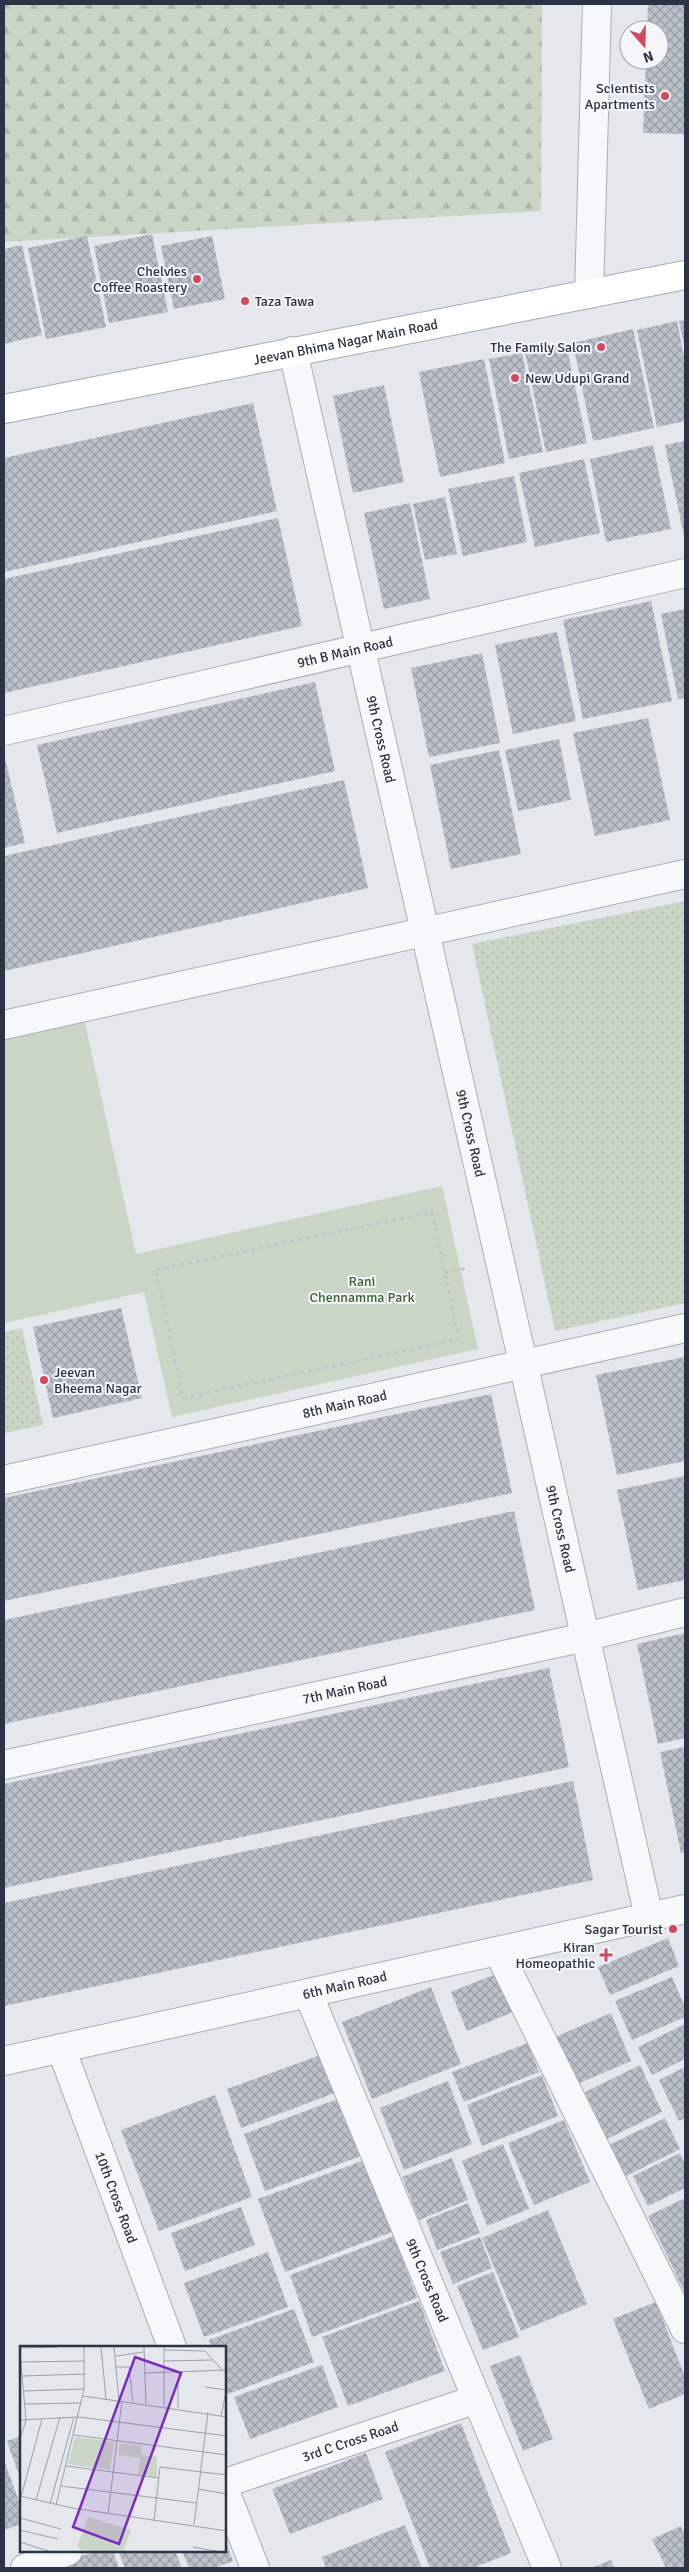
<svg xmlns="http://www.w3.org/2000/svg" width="689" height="2572" viewBox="0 0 689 2572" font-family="Signika,sans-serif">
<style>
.grass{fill:url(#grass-dots)}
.forest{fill:url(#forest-firs)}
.park{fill:#c9d6c5}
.building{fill:url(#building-cross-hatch)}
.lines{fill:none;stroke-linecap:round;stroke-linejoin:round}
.minor-casing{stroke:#a9aeb7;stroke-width:30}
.major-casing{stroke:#a3abb8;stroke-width:30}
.path{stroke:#c2c5cb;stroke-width:3;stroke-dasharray:4 4;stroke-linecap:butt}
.minor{stroke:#f7f8fa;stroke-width:28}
.major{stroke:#fff;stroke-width:28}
.poi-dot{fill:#d1495b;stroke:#f4f6f9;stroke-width:2}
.labels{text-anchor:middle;stroke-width:4;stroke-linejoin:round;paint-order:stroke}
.poi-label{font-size:14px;fill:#2b3445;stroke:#f4f6f9;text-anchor:end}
.street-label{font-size:14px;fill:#2b3445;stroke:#f4f6f9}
.park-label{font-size:14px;fill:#3f6138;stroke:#f4f6f9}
.inset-road{fill:none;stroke:#9a9fa9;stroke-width:1}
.view{fill:#7b2cbf;fill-opacity:0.15;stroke:#7b2cbf;stroke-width:2.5}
.inset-edge{fill:none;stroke:#2b3445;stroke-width:2.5}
</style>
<defs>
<pattern id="grass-dots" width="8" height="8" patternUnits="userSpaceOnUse" patternTransform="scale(1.25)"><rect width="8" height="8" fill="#c9d6c5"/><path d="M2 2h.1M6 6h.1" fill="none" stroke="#adb8ab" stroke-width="1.8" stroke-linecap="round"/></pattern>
<pattern id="forest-firs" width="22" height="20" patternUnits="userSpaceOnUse" patternTransform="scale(1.25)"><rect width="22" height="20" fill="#c9d6c5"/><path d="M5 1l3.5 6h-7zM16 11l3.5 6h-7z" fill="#adb8ab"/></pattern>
<pattern id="building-cross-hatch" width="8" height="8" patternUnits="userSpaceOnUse" patternTransform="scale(1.25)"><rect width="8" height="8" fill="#bbc0ca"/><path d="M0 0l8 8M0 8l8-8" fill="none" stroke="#989da6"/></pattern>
</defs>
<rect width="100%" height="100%" fill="#e4e7ec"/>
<path class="grass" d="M 685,901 L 685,1303 L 555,1331 L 472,944 Z
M 22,1328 L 43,1425 L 4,1433 L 4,1332 Z"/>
<path class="forest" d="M 4,4 L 542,4 L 541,211 L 4,242 Z"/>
<path class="park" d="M 84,1019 L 136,1254 L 442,1186 L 478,1349 L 172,1417 L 144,1292 L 4,1323 L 4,1037 Z"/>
<path class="building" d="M 648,4 L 685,4 L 685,134 L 643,133 L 646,60 L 659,60 L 659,30 L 647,30 Z
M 152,234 L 168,312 L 109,323 L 94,246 Z
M 87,236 L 106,327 L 46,339 L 28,248 Z
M 212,236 L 225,299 L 174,309 L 161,246 Z
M 22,245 L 42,335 L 4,344 L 4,249 Z
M 685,320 L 685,345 L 684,345 L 679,321 Z
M 677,321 L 685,362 L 685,421 L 657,427 L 637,330 Z
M 633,329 L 654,428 L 593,441 L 573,343 Z
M 566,344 L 587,443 L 546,452 L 525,352 Z
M 522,353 L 543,452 L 509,459 L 489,359 Z
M 484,359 L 505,463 L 440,477 L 419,372 Z
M 384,385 L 404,482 L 353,493 L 333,396 Z
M 253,403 L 277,511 L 4,572 L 4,458 Z
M 685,441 L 685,536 L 684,536 L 665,445 Z
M 653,445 L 671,529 L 606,542 L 590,459 Z
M 584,459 L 600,533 L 535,547 L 519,473 Z
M 514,476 L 527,542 L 463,556 L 448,489 Z
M 445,497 L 457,554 L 425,560 L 413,504 Z
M 410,503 L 430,599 L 384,609 L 364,513 Z
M 278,518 L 302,626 L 4,693 L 4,579 Z
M 651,601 L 672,701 L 583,719 L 563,620 Z
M 685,609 L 685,698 L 678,699 L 661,614 Z
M 557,632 L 576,721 L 513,734 L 495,645 Z
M 482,653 L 500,743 L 429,757 L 411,668 Z
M 315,682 L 335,771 L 57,833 L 37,745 Z
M 648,718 L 670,820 L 595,836 L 573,733 Z
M 559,739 L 571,800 L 518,811 L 505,750 Z
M 499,750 L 521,854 L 451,869 L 430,765 Z
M 4,754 L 25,843 L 4,848 Z
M 344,780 L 368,888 L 4,971 L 4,856 Z
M 121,1308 L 142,1398 L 53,1418 L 33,1327 Z
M 685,1357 L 685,1461 L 617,1475 L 596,1375 Z
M 491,1394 L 512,1493 L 4,1601 L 4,1498 Z
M 685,1476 L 685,1580 L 638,1590 L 617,1490 Z
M 514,1511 L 535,1610 L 4,1724 L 4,1620 Z
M 685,1633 L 685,1738 L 658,1744 L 637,1644 Z
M 549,1668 L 569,1767 L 4,1888 L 4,1784 Z
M 685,1747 L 685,1852 L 681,1853 L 660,1752 Z
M 573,1781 L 593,1880 L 4,2006 L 4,1903 Z
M 668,1938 L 679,1966 L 610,1995 L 598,1967 Z
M 498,1973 L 513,2012 L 467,2031 L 451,1992 Z
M 672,1977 L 685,2007 L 685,2017 L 632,2040 L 615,2001 Z
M 431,1987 L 461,2064 L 372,2099 L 342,2022 Z
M 611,2013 L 631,2061 L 575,2085 L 555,2037 Z
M 685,2024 L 685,2059 L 652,2075 L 638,2047 Z
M 528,2043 L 539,2072 L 464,2102 L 452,2072 Z
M 326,2053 L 340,2091 L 241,2128 L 227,2089 Z
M 640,2065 L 662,2112 L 607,2139 L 585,2092 Z
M 685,2067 L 685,2118 L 679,2121 L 659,2080 Z
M 542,2075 L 558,2116 L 482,2146 L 467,2105 Z
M 448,2081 L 472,2144 L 404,2170 L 380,2108 Z
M 215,2095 L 252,2197 L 159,2231 L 121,2130 Z
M 343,2097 L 364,2155 L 265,2191 L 244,2134 Z
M 665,2118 L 680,2149 L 624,2177 L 609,2145 Z
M 564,2120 L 590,2182 L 534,2205 L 508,2143 Z
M 503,2144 L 529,2209 L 487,2226 L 462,2161 Z
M 680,2153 L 685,2164 L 685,2188 L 648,2206 L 633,2176 Z
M 452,2158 L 468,2200 L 419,2220 L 402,2177 Z
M 365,2160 L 392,2232 L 285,2272 L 258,2199 Z
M 685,2198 L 685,2293 L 648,2216 Z
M 468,2203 L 480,2233 L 437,2250 L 426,2220 Z
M 241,2207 L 255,2245 L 185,2271 L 171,2233 Z
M 548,2210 L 587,2304 L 521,2331 L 482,2238 Z
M 394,2236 L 417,2298 L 312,2337 L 290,2275 Z
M 480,2237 L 492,2268 L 453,2284 L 440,2252 Z
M 268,2252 L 288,2307 L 204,2337 L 184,2283 Z
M 493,2272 L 519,2337 L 483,2350 L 457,2286 Z
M 419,2301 L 445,2371 L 348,2406 L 322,2337 Z
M 656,2302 L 685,2377 L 685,2394 L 649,2409 L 613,2319 Z
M 294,2309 L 314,2362 L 228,2394 L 225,2385 L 225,2347 L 211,2347 L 209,2340 Z
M 520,2355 L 553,2439 L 523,2451 L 490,2366 Z
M 322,2365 L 338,2407 L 250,2439 L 234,2397 Z
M 461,2423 L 511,2553 L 473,2568 L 430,2568 L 385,2452 Z
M 21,2436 L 21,2481 L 7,2441 Z
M 366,2453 L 383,2499 L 290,2534 L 272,2489 Z
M 4,2460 L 21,2507 L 21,2524 L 4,2530 Z
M 405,2525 L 422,2568 L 326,2568 L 322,2557 Z
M 681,2526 L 685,2536 L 685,2568 L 666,2568 L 652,2539 Z
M 225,2540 L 233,2561 L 214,2568 L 189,2568 L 182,2551 L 225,2551 Z
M 96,2551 L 113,2551 L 119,2568 L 60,2568 L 58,2565 Z
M 118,2551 L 175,2551 L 182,2568 L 125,2568 Z
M 611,2560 L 614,2568 L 591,2568 Z"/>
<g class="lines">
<defs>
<g id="minor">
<path d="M 589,294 L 597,4"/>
<path id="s1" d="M 293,351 L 649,1917"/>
<path id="s2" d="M 4,731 L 685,573"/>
<path d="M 4,1025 L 685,874"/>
<path id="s3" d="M 4,1480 L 685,1328"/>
<path id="s4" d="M 4,1765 L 585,1637 L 685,1612"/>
<path d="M 498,1951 L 685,2329"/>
<path id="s5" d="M 308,1993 L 547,2568"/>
<path id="s6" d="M 61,2048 L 172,2347"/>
<path id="s7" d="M 4,2061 L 685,1909"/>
<path id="s8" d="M 225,2483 L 477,2399"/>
<path d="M 225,2491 L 255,2568"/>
<path d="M 25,2568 L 68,2551"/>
</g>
<g id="major">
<path id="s9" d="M 4,409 L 685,275"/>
</g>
</defs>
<use href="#minor" class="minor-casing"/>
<use href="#major" class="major-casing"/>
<path class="path" d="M 432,1212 L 459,1339 L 183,1398 L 156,1270 Z
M 445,1273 L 467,1268"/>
<use href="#minor" class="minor"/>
<use href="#major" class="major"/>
</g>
<g class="poi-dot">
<circle cx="665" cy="96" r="5"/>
<circle cx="197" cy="279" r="5"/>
<circle cx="245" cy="301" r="5"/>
<circle cx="601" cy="347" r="5"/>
<circle cx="515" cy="378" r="5"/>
<circle cx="44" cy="1380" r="5"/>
<circle cx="673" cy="1929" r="5"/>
<path d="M603.5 1947.5h5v5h5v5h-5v5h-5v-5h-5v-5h5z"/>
</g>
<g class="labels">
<g class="poi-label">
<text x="655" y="93">Scientists<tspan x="655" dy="16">Apartments</tspan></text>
<text x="187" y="276">Chelvies<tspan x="187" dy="16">Coffee Roastery</tspan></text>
<text x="255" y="306" text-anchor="start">Taza Tawa</text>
<text x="591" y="352">The Family Salon</text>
<text x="525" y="383" text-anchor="start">New Udupi Grand</text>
<text x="54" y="1377" text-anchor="start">Jeevan<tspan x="54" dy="16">Bheema Nagar</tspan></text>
<text x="663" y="1934">Sagar Tourist</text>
<text x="595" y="1952">Kiran<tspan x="595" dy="16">Homeopathic</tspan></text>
</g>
<g class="street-label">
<text dy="5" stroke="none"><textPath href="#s9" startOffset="348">Jeevan Bhima Nagar Main Road</textPath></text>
<text dy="5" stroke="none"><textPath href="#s2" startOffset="350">9th B Main Road</textPath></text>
<text dy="5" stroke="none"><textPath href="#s1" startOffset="398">9th Cross Road</textPath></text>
<text dy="5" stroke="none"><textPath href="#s1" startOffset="802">9th Cross Road</textPath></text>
<text dy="5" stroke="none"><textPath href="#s3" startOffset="349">8th Main Road</textPath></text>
<text dy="5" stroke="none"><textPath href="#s1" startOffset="1208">9th Cross Road</textPath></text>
<text dy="5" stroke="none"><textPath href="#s4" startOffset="349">7th Main Road</textPath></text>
<text dy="5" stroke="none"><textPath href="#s7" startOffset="349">6th Main Road</textPath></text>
<text dy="5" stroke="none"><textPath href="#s6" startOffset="159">10th Cross Road</textPath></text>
<text dy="5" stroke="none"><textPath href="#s5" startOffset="311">9th Cross Road</textPath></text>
<text dy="5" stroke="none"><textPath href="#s8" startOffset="132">3rd C Cross Road</textPath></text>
</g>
<g class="park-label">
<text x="362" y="1286">Rani<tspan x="362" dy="16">Chennamma Park</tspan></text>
</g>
</g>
<g transform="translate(20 2346)">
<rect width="206" height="206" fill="#e4e7ec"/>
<path d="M 55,91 L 94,96 L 90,124 L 48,118 Z" fill="#c9d6c5"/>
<path d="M 68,171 L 111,184 L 103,206 L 65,206 L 57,201 Z" fill="#c9d6c5"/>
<path d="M 100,97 L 122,100 L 121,109 L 137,111 L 137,131 L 118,128 L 120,112 L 98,109 Z" fill="#c9d6c5"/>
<path class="inset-road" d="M 81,1 L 86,53M 94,1 L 99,55M 124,1 L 126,58M 144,1 L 144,61M 0,2 L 37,1M 144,4 L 185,5 L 202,24M 0,6 L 6,74 L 0,93M 96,10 L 124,6M 144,15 L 192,14M 1,16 L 65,15M 96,21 L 109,21 L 113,56M 125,27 L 207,24M 2,30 L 66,28M 158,39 L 158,62M 185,41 L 206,44M 3,45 L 64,43M 63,50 L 207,71M 4,58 L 61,57M 201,70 L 207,41M 0,74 L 59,71 L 207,90M 54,89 L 207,109M 46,120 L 139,132M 41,140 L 177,157M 178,143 L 207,148M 0,150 L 52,162 L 207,185M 1,151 L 22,73M 16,154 L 40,71M 30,158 L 54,71M 36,159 L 64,43 L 64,1M 88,168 L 102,55M 0,172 L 41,183M 134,175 L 140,121 L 207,129M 174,179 L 188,66M 0,184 L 38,193M 0,196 L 31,206M 173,201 L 200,206"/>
<path class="view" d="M 115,11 L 161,27 L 99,198 L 53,181 Z"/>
<rect width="206" height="206" class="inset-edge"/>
</g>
<rect width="689" height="2572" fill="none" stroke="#2b3445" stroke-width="10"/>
<g transform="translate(644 45) rotate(160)"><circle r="24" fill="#f4f6f9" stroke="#a4a8b1"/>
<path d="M0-4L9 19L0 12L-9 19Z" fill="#d1495b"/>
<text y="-8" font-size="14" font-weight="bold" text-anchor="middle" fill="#2b3445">N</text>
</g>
</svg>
